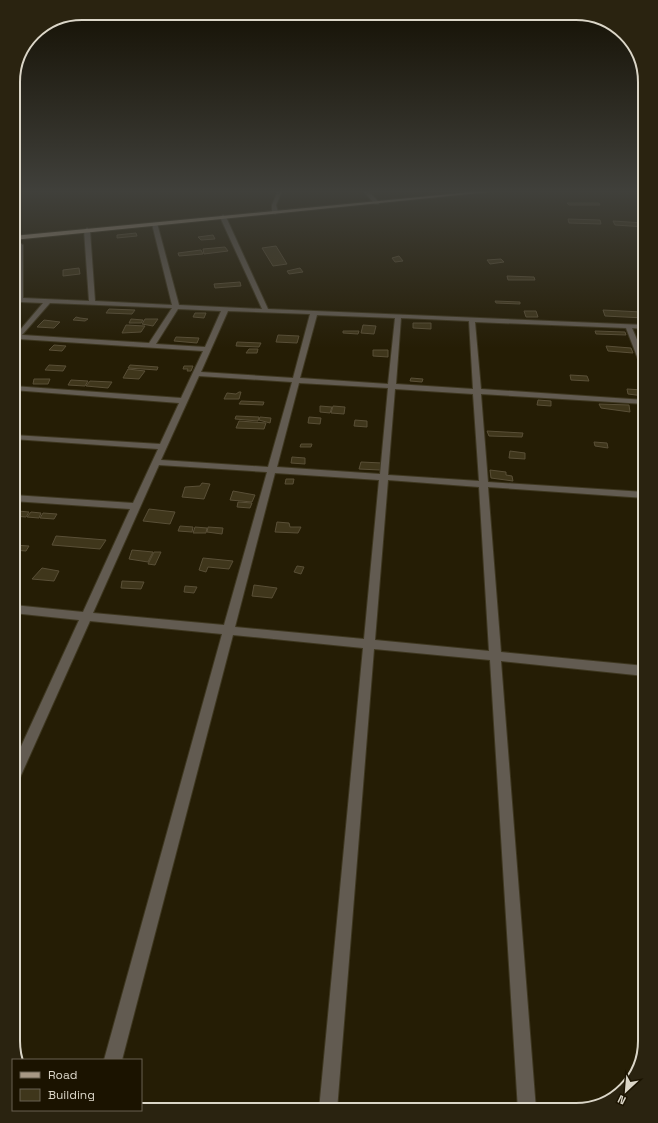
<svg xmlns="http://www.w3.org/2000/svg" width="658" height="1123" viewBox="0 0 658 1123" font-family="'Space Grotesk',sans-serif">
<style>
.building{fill:#3f361b;stroke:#594f37}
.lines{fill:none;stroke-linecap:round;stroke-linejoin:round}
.street-casing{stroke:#3e3720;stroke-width:2}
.primary-casing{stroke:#3e3720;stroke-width:2}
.street{fill:#625b51;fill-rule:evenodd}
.primary{fill:#a79884;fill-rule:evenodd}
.rim{fill:none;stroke:#dbd6c8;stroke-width:2}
</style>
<rect width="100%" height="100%" fill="#251d05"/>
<path class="building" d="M 567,203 L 599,203 L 600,205 L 569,205 Z
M 568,219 L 600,220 L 601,224 L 569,223 Z
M 613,221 L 644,223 L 645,227 L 615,225 Z
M 136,233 L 137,236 L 117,238 L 117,235 Z
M 213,235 L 215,239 L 201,240 L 198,237 Z
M 276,246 L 287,264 L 273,266 L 262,248 Z
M 225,247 L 228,251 L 204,254 L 203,249 Z
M 201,250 L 203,254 L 179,256 L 178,253 Z
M 399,256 L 403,261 L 395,262 L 392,258 Z
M 501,259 L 504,262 L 490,264 L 487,260 Z
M 79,268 L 80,274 L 63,276 L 63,270 Z
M 300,268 L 303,272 L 289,274 L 287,271 Z
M 507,276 L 534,277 L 535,280 L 508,280 Z
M 240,282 L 241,286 L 215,288 L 214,284 Z
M 495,301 L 520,302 L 520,304 L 496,303 Z
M 109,309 L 135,310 L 132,314 L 106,313 Z
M 603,310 L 641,312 L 644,318 L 605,316 Z
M 524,311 L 536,311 L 538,317 L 526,317 Z
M 195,313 L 206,313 L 204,318 L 193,317 Z
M 76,317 L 80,318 L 88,319 L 85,321 L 73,320 Z
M 131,319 L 143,320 L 141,323 L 129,323 Z
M 145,319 L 158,319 L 153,326 L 142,324 Z
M 44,320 L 60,322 L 54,328 L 37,327 Z
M 413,323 L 431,323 L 431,329 L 413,328 Z
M 126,325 L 145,326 L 141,332 L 122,333 Z
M 363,325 L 376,326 L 374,334 L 361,333 Z
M 343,331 L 359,331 L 358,334 L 343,333 Z
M 595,331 L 625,332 L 626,335 L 596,334 Z
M 278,335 L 299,336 L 297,343 L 276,342 Z
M 176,337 L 199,338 L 197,343 L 174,341 Z
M 237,342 L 261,343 L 259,347 L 236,346 Z
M 54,345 L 66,346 L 62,351 L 49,350 Z
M 606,346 L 631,348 L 633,353 L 608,351 Z
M 249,349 L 258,349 L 257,353 L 246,353 Z
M 373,350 L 388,350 L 388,357 L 373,356 Z
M 49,365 L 66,366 L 63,371 L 45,370 Z
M 130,365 L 158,367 L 157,370 L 128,368 Z
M 184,366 L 193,366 L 191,371 L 187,371 L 188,369 L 183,369 Z
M 128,369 L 145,371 L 139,379 L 123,378 Z
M 570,375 L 587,376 L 589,381 L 571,380 Z
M 411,378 L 423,379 L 422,382 L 410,381 Z
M 34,379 L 50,379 L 48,384 L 33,384 Z
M 71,380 L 88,381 L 85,386 L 68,385 Z
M 90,381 L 112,382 L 108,388 L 86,386 Z
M 627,389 L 643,390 L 644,396 L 628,394 Z
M 239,392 L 241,392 L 239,399 L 224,399 L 227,393 L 236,394 Z
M 538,400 L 551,401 L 551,406 L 537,405 Z
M 241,401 L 264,402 L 263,405 L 239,404 Z
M 599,404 L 629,405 L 630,412 L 601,408 Z
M 320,406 L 332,407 L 330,413 L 320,412 Z
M 333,406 L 345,407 L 344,414 L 331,413 Z
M 236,416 L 259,417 L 258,421 L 235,419 Z
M 260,417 L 271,418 L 270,423 L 259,420 Z
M 309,417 L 321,418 L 320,424 L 308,423 Z
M 355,420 L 367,421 L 367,427 L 354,426 Z
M 239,421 L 266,423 L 264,429 L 236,428 Z
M 487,431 L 523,433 L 522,437 L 489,436 Z
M 594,442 L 607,443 L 608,448 L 595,446 Z
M 301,444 L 312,444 L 311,447 L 300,447 Z
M 510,451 L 525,453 L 525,459 L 509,458 Z
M 292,457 L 305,458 L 305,464 L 291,463 Z
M 361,462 L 382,463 L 380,470 L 359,469 Z
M 490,470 L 506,472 L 506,475 L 512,476 L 513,481 L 491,478 Z
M 286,479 L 294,479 L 293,484 L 285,484 Z
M 202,483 L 210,484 L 204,499 L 182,497 L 185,487 L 200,486 Z
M 233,491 L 255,495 L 252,502 L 230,500 Z
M 238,502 L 252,503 L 250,508 L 237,507 Z
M 149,509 L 175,512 L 170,524 L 143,521 Z
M 18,511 L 29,512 L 26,517 L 14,516 Z
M 31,512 L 41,513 L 39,518 L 27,517 Z
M 43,513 L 57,514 L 54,519 L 40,518 Z
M 277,522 L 289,523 L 290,527 L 301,527 L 298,533 L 275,532 Z
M 180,526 L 193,527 L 192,532 L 178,531 Z
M 195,527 L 207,528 L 206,533 L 193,533 Z
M 208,527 L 223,528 L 222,534 L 207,532 Z
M 56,536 L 106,540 L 100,549 L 52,545 Z
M 13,545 L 29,546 L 26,551 L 13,550 Z
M 132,550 L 153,552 L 148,562 L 129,559 Z
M 154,552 L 161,552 L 155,565 L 148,564 Z
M 203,558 L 233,561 L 229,569 L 208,567 L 206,572 L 199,570 Z
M 297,566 L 304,567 L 301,574 L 294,572 Z
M 42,568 L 59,571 L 54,581 L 32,579 Z
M 122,581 L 144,582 L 141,589 L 121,588 Z
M 254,585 L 277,588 L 272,598 L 252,596 Z
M 185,586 L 197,587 L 194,593 L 184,592 Z"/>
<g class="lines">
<defs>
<path id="street" d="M 278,191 L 282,191 L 276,205 L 278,212 L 275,214 L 272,212 L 272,205 Z
M 363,191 L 368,191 L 379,202 L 379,204 L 375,204 Z
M 223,215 L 226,217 L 268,309 L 645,325 L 645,329 L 632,328 L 645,358 L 645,369 L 641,367 L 626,328 L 475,322 L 481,389 L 645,400 L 645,404 L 481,394 L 488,482 L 645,492 L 645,498 L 488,487 L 501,652 L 645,666 L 645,676 L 501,661 L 536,1110 L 518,1110 L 490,660 L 374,649 L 337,1110 L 319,1110 L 363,648 L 233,635 L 122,1060 L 104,1060 L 222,634 L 90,621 L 18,782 L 13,784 L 13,764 L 79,620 L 13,613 L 13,605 L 83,612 L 130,509 L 13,501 L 13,495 L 133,503 L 158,449 L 13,439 L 13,435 L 160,444 L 179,403 L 13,390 L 13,386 L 181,398 L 203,351 L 19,339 L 16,342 L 13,343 L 15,336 L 43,303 L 20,302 L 17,300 L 17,245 L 20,243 L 23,245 L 23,298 L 89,301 L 84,230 L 87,228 L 90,230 L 95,301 L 172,305 L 152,224 L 157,223 L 179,305 L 262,309 L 220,217 ZM 50,303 L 172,308 L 149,343 L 22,335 ZM 178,309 L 221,311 L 205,347 L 156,344 ZM 228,311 L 310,314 L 293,378 L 201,372 ZM 317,315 L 395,318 L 388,384 L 300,378 ZM 401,318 L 469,321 L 473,389 L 396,384 ZM 199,376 L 292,382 L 268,467 L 161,460 ZM 299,383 L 388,388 L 380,474 L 277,467 ZM 395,389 L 473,394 L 479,481 L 388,475 ZM 159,465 L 267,472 L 224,625 L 93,613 ZM 275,473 L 379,480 L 364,639 L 235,627 ZM 388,480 L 479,487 L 489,651 L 375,640 Z"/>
<path id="primary" d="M 482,191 L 498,191 L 13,240 L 13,236 Z"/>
</defs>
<use href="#street" class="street-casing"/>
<use href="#primary" class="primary-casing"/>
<use href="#street" class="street"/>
<use href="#primary" class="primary"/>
</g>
<linearGradient id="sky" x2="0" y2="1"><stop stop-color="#141003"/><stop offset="0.55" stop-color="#40403b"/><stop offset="1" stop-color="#40403b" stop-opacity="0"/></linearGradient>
<rect width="658" height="348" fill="url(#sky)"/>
<path d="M0 0H658V1123H0ZM82 20H576A62 62 0 0 1 638 82V1041A62 62 0 0 1 576 1103H82A62 62 0 0 1 20 1041V82A62 62 0 0 1 82 20Z" fill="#2a2310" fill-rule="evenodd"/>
<path class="rim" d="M82 20H576A62 62 0 0 1 638 82V1041A62 62 0 0 1 576 1103H82A62 62 0 0 1 20 1041V82A62 62 0 0 1 82 20Z"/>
<rect x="12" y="1059" width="130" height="52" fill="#1b1300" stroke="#686150"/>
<rect x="20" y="1072" width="20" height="6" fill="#a79884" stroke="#686150"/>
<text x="48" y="1079" font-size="12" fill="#dbd6c8">Road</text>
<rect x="20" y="1089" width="20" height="12" fill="#3f361b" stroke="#686150"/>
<text x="48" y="1099" font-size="12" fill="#dbd6c8">Building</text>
<g transform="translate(626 1091) rotate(206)" stroke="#1b1300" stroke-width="3" paint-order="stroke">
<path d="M0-3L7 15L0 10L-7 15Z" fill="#dbd6c8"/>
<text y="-6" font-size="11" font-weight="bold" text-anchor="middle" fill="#dbd6c8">N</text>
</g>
</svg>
